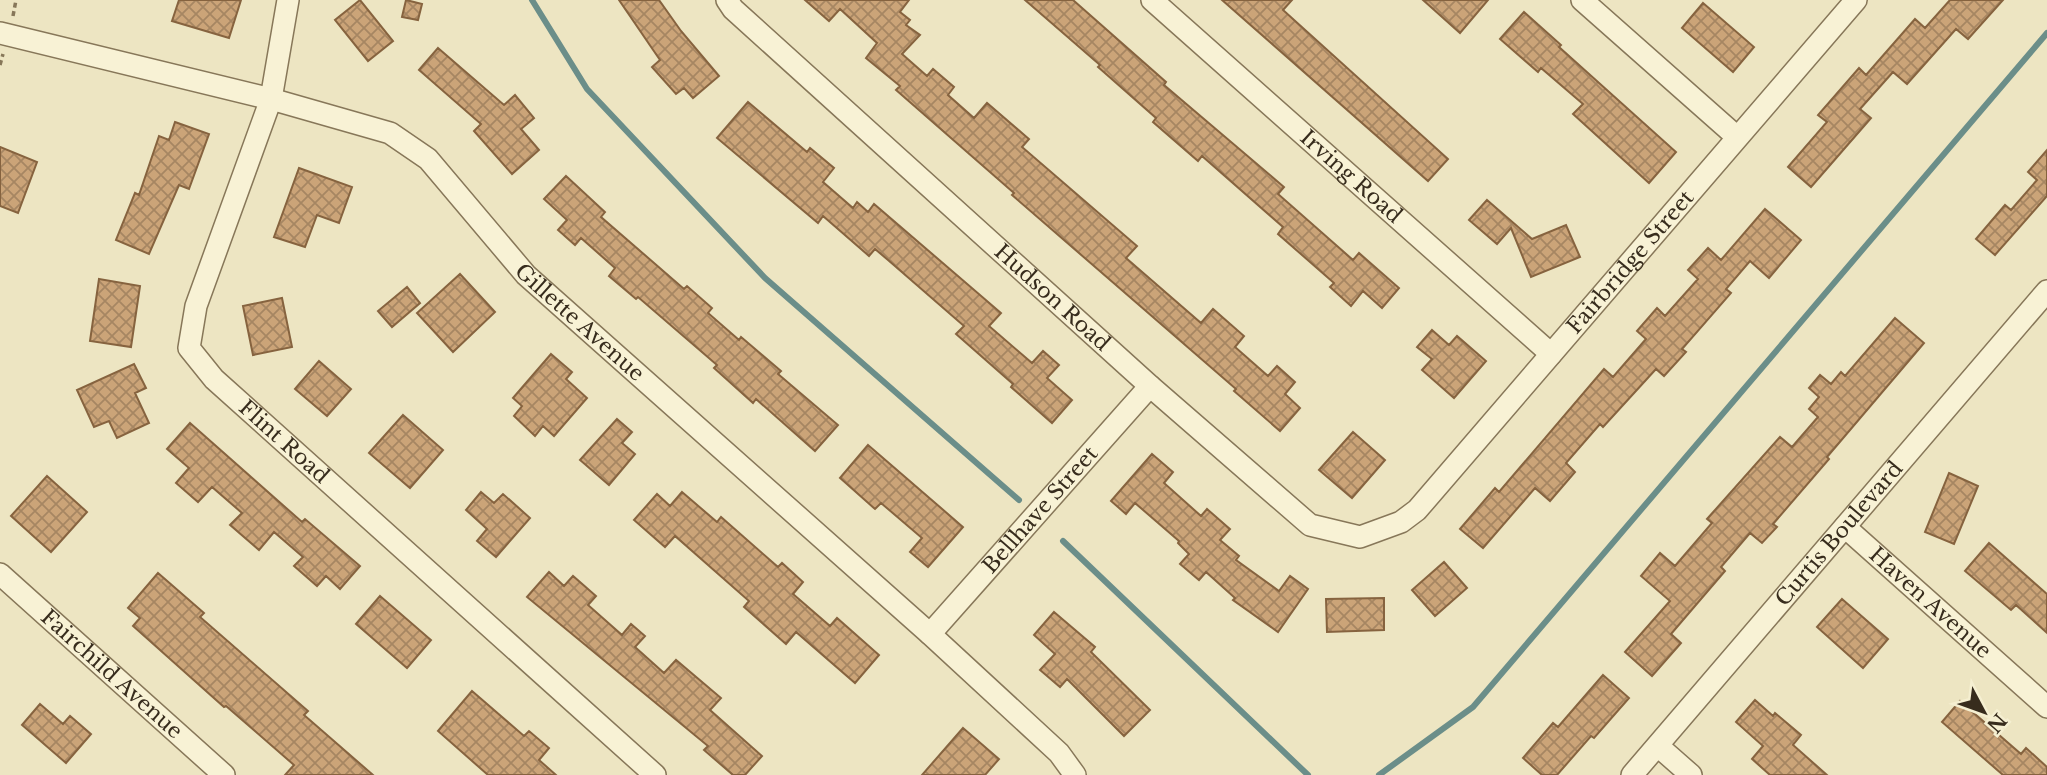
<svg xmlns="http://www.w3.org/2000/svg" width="2047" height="775" viewBox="0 0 2047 775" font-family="'Libre Baskerville',serif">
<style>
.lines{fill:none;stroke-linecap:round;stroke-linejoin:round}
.stream{stroke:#6b8e89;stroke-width:6}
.building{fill:url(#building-cross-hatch);stroke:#86633f;stroke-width:2}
.minor-casing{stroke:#877759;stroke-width:24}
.path{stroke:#877759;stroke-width:3.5;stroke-dasharray:5 3.5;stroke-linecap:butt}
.minor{stroke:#f8f2d5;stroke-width:21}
.labels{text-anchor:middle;stroke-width:6;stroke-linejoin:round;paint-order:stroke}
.street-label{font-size:21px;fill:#372c1d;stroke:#f5efd1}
</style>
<defs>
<pattern id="building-cross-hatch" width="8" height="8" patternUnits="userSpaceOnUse" patternTransform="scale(1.75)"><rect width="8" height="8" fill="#cba478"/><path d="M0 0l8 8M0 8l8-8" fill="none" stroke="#a68662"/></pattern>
</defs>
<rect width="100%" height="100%" fill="#ede5c2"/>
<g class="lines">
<path class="stream" d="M 532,0 L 587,89 L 765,278 L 1019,500
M 1063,541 L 1308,775
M 1379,775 L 1473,707 L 2047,33"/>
</g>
<path class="building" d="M 179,0 L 241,0 L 229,38 L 172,21 Z
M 360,0 L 393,41 L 368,61 L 335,20 Z
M 406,0 L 422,4 L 418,20 L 402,17 Z
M 619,0 L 659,0 L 681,31 L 719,76 L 693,98 L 684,88 L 676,94 L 652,67 L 660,60 Z
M 805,0 L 909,0 L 900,12 L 910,20 L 906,25 L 920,35 L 902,54 L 927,76 L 933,69 L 954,87 L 948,95 L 974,118 L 987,103 L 1029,139 L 1022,147 L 1137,246 L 1126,258 L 1201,323 L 1213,309 L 1244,336 L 1235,347 L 1268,376 L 1277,366 L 1295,382 L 1285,394 L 1300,408 L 1280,431 L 1234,391 L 1236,389 L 1012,195 L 1014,193 L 896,90 L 900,86 L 866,58 L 877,43 L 840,9 L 829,21 Z
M 1025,0 L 1073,0 L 1166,82 L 1164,85 L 1284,187 L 1278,194 L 1353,260 L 1359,253 L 1399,288 L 1382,308 L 1363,291 L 1351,306 L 1330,287 L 1334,283 L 1278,234 L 1283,227 L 1202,156 L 1198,161 L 1153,122 L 1156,118 L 1098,67 L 1100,65 Z
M 1222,0 L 1292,0 L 1283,10 L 1448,159 L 1428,181 Z
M 1423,0 L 1488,0 L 1460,33 Z
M 1950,0 L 2003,0 L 1968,39 L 1956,29 L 1907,84 L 1893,72 L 1860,109 L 1871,118 L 1811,187 L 1788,167 L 1827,122 L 1818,115 L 1859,68 L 1866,75 L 1915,19 L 1925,28 Z
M 1703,3 L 1754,47 L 1733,72 L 1682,28 Z
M 1524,12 L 1561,45 L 1559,47 L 1676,152 L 1649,183 L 1573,114 L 1583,104 L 1541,68 L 1538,72 L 1500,39 Z
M 438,48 L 504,105 L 515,95 L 534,118 L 521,129 L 539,150 L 512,174 L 474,131 L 481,124 L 419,70 Z
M 748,102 L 807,152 L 810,148 L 834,168 L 823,182 L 853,208 L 857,202 L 868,212 L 874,204 L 1001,313 L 989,326 L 1032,363 L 1043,351 L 1059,365 L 1047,378 L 1072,400 L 1052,423 L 1011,387 L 1013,384 L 956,334 L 964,326 L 888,260 L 875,249 L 869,256 L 823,216 L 818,223 L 717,138 Z
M 175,122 L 209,134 L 189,189 L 179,185 L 149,254 L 116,240 L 135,193 L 139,195 L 159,136 L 169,140 Z
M 0,147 L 37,162 L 18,213 L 0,206 Z
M 2047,150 L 2047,196 L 1995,255 L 1976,239 L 2005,205 L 2011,210 L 2037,180 L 2028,172 Z
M 299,168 L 352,187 L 339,223 L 317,215 L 305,247 L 274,237 Z
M 566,176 L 605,212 L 601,217 L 684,289 L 687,286 L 712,308 L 708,313 L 739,340 L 741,337 L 781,371 L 778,374 L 838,425 L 815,451 L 756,399 L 753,403 L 714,368 L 717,365 L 638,297 L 636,299 L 609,276 L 615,268 L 581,238 L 575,245 L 558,230 L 567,220 L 544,199 Z
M 1487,200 L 1532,239 L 1566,225 L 1580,257 L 1531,277 L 1511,228 L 1497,244 L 1469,220 Z
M 1765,209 L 1801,240 L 1769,278 L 1750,261 L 1726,289 L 1731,293 L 1682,349 L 1686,352 L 1664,376 L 1656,369 L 1603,427 L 1600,424 L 1566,463 L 1575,472 L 1550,501 L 1535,488 L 1483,548 L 1460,529 L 1495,488 L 1499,492 L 1604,369 L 1613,377 L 1646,339 L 1637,331 L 1657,308 L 1665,316 L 1698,279 L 1688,270 L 1708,248 L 1721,260 Z
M 460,274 L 495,312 L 453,352 L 417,313 Z
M 99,279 L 140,286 L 131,347 L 90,341 Z
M 407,287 L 420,303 L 392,327 L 378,311 Z
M 282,298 L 292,347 L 253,355 L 243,306 Z
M 1895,318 L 1924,343 L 1827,457 L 1829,459 L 1773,524 L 1777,527 L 1762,543 L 1750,533 L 1721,567 L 1725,571 L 1671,634 L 1681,643 L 1652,676 L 1625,652 L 1670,601 L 1641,576 L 1660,553 L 1675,566 L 1712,523 L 1707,519 L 1780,437 L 1792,447 L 1818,417 L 1809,409 L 1819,397 L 1809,388 L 1820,375 L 1831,384 L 1841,372 L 1845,376 Z
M 1432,330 L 1449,345 L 1457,336 L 1486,361 L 1454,398 L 1422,370 L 1432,359 L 1417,347 Z
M 551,354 L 572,372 L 566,379 L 587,398 L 554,436 L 543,426 L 535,436 L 514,416 L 522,406 L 513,398 Z
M 319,361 L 351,389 L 327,416 L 295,389 Z
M 134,364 L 146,388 L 135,393 L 149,423 L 117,438 L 109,421 L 94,427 L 77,390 Z
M 403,415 L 443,450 L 410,488 L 369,453 Z
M 617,419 L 632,432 L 622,443 L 635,454 L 609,485 L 580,460 Z
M 190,423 L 302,522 L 305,519 L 360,566 L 340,589 L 326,576 L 317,586 L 294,566 L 303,557 L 274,532 L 259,550 L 230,525 L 242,513 L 212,487 L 198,502 L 176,483 L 189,468 L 167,449 Z
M 1353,432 L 1385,460 L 1352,498 L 1319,470 Z
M 868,445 L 963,527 L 928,567 L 910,552 L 922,538 L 881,503 L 875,509 L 840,478 Z
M 1152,454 L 1173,472 L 1164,483 L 1201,516 L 1207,509 L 1230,529 L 1220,540 L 1239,556 L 1236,560 L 1279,591 L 1290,576 L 1308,589 L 1278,632 L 1233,600 L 1235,598 L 1206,572 L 1199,580 L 1180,564 L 1189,554 L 1178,543 L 1179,541 L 1135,503 L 1126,514 L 1111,501 Z
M 1949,473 L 1978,486 L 1954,544 L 1925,532 Z
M 47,476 L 87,512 L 51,552 L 11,516 Z
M 481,492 L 494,503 L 503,494 L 530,518 L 496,557 L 477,541 L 487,529 L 466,510 Z
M 682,492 L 717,522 L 721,517 L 778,567 L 782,563 L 803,582 L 793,594 L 830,626 L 837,618 L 879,655 L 855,683 L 796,632 L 786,644 L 744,607 L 749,601 L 675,536 L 665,547 L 634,520 L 657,494 L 670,506 Z
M 1989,543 L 2047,594 L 2047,633 L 2016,605 L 2011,610 L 1965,571 Z
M 1444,562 L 1467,588 L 1435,616 L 1412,590 Z
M 549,572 L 564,586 L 573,576 L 596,596 L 588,605 L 622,635 L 631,624 L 645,636 L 635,647 L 664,673 L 676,660 L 721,698 L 710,710 L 762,756 L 745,775 L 733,775 L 704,750 L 708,746 L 527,597 Z
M 158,573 L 204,613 L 200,617 L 308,711 L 304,715 L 373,775 L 285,775 L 294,765 L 226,706 L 224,707 L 133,626 L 140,618 L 128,608 Z
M 380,596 L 431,640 L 407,668 L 356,624 Z
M 1384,598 L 1384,630 L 1327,632 L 1326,599 Z
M 1842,599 L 1888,639 L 1863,668 L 1817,627 Z
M 1054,612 L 1095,647 L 1091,652 L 1150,710 L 1124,736 L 1067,679 L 1060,687 L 1040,670 L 1055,654 L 1034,635 Z
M 1603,675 L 1629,698 L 1594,738 L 1591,736 L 1557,775 L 1542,775 L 1523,758 L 1553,723 L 1558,727 Z
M 472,691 L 524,736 L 529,731 L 549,748 L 539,760 L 556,775 L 488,775 L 438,731 Z
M 1755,700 L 1773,716 L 1775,713 L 1801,735 L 1793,745 L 1827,775 L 1770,775 L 1752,759 L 1763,746 L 1736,722 Z
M 1960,701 L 2021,754 L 2026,748 L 2047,767 L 2047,775 L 2003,775 L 1942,722 Z
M 40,704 L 63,724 L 70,716 L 91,734 L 66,763 L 22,725 Z
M 963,728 L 999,759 L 985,775 L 922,775 Z"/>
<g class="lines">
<defs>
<g id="minor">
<path id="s1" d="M 288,0 L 271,99 L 196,306 L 189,348 L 214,379 L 655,775"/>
<path id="s2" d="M 727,0 L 733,9 L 1150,386 L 1310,525 L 1360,537 L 1401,522 L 1417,510 L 1856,0"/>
<path id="s3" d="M 1152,0 L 1551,354"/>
<path d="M 1582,0 L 1737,137"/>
<path id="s4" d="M 0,33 L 271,99 L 390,133 L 428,159 L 526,275 L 930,634 L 1059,753 L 1075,775"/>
<path id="s5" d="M 1845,527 L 2047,707"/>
<path id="s6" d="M 0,574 L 224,775"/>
<path id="s7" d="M 930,634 L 1150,386"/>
<path d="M 1658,746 L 1691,775"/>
<path id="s8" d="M 1632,775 L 2047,291"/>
</g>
</defs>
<use href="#minor" class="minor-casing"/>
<path class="path" d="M 13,16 L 16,0
M 0,65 L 3,54"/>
<use href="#minor" class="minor"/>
</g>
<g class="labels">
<g class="street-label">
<text dy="7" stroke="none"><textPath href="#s3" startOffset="266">Irving Road</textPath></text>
<text dy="7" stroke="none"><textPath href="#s2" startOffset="1227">Fairbridge Street</textPath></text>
<text dy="7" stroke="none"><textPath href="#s2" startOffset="441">Hudson Road</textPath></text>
<text dy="7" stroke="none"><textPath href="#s4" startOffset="672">Gillette Avenue</textPath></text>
<text dy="7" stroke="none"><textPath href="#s1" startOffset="497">Flint Road</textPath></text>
<text dy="7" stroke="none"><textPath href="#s7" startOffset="166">Bellhave Street</textPath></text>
<text dy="7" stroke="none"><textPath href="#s8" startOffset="318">Curtis Boulevard</textPath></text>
<text dy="7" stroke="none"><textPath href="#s5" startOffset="114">Haven Avenue</textPath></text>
<text dy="7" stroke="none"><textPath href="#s6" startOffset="150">Fairchild Avenue</textPath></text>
</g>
</g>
<g transform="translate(1984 712) rotate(131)" stroke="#f5efd1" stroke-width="5" paint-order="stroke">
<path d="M0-5L12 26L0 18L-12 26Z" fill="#372c1d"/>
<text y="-10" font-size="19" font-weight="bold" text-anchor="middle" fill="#372c1d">N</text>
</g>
</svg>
